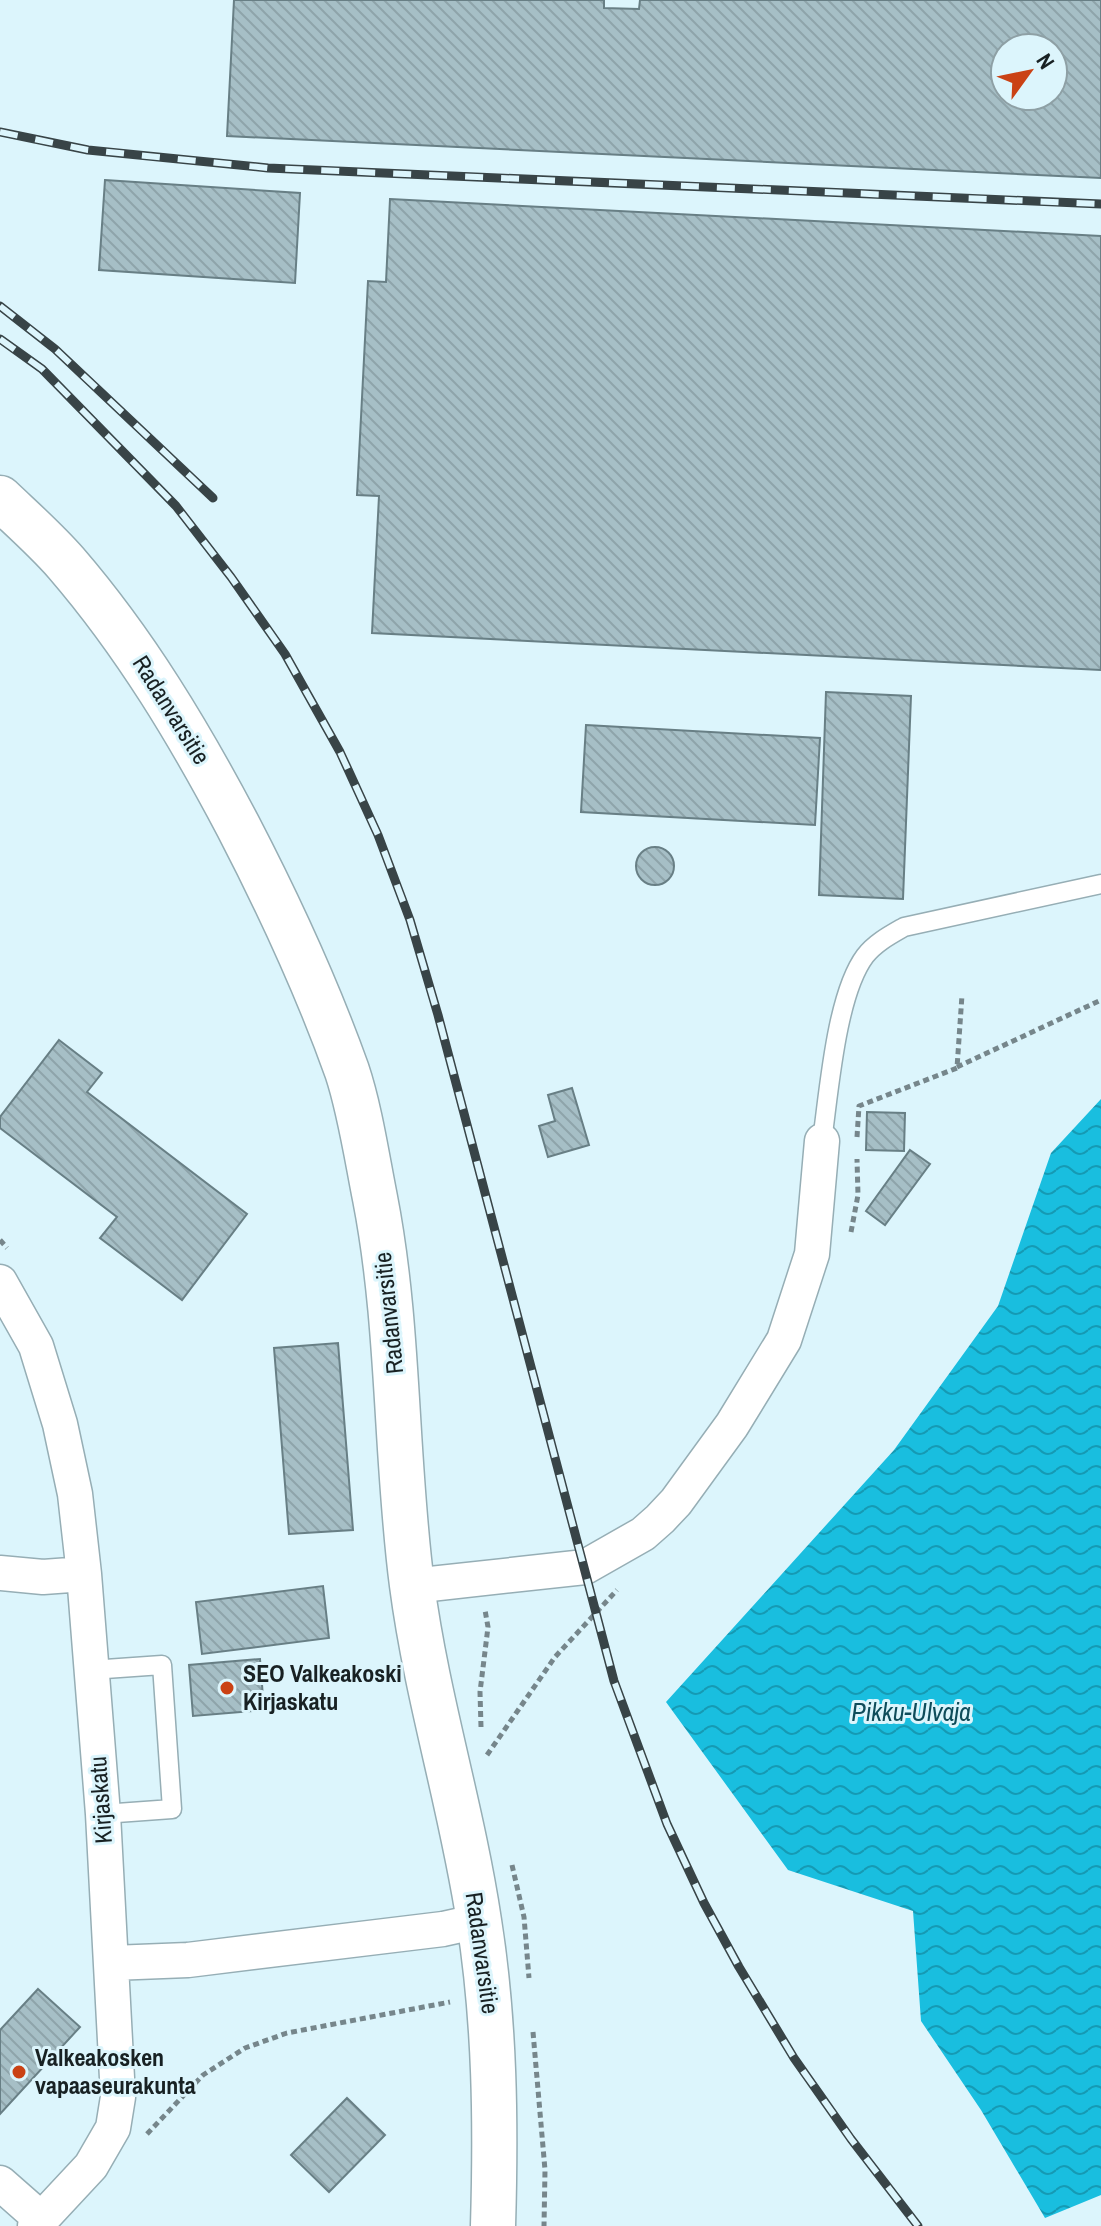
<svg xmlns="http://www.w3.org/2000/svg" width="1101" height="2226" viewBox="0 0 1101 2226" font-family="'Archivo Narrow',sans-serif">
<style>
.water{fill:url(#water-waves)}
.building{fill:url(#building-back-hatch);stroke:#687f85;stroke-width:2;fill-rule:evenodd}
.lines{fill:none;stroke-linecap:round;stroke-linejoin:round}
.lane-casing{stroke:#96aeb5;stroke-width:21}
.street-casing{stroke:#96aeb5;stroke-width:37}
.secondary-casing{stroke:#96aeb5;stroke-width:47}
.path{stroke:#76868b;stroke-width:5;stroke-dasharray:6 4;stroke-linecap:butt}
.lane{stroke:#fff;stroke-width:18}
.street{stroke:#fff;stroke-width:34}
.secondary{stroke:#fff;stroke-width:44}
.rail-casing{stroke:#384447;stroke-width:9}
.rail{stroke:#dcf5fc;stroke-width:6;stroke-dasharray:18;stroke-linecap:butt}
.poi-dot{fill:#ca4215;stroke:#dcf5fc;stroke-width:3}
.labels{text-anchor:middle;stroke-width:6;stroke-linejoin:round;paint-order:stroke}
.street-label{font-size:24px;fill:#182123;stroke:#dcf5fc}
.poi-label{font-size:24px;font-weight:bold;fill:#182123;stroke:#dcf5fc;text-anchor:start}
.water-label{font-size:26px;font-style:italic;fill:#0e4c5a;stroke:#dcf5fc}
</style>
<defs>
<pattern id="water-waves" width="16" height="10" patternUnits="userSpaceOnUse" patternTransform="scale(2)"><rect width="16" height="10" fill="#19bedf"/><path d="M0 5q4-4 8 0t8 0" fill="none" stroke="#159ab4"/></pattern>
<pattern id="building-back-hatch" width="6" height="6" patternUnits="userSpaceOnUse" patternTransform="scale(2)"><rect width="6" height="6" fill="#a6bfc6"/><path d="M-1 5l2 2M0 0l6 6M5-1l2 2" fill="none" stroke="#8ea4aa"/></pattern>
</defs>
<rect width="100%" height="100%" fill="#dcf5fc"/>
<path class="water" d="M 1101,1099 L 1101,2195 L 1045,2218 L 981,2110 L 921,2021 L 913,1911 L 788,1870 L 666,1702 L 894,1450 L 998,1306 L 1051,1153 Z"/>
<path class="building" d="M 234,0 L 604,0 L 604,8 L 639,9 L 640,0 L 1101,0 L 1101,178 L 227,136 ZM 1005,48 L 1053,48 L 1053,96 L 1005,96 Z
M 105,180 L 300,193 L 295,283 L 99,270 Z
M 390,199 L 1101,236 L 1101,670 L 372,633 L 379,496 L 357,495 L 368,281 L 386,282 Z
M 826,692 L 911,696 L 903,899 L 819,895 Z
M 586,725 L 820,738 L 815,825 L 581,812 Z
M636 866a19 19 0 1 1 38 0a19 19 0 1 1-38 0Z
M 59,1040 L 102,1073 L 87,1092 L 247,1214 L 182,1300 L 100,1238 L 117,1217 L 0,1128 L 0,1117 Z
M 572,1088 L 589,1145 L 548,1157 L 539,1126 L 555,1121 L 548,1095 Z
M 867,1112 L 905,1113 L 904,1151 L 866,1150 Z
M 910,1150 L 930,1164 L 885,1225 L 866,1211 Z
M 338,1343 L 353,1530 L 289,1534 L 274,1348 Z
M 323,1586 L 329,1638 L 202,1654 L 196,1602 Z
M 260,1659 L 264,1710 L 193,1716 L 189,1665 Z
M 38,1989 L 80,2027 L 0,2114 L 0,2030 Z
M 347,2098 L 385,2135 L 329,2192 L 291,2155 Z"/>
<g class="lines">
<defs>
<path id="lane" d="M 822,1141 C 829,1092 836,995 865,956 C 875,943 890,935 904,927 L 1101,884
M 91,1670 L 162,1665 L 172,1809 L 103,1814"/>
<path id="street" d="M 0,1282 L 36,1346 L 60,1424 L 75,1494 L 84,1574 L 103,1814 L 118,2097 L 113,2128 L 91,2166 L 35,2226
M 0,1573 L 43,1577 L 84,1574
M 412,1586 L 585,1567 L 643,1534 L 660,1519 L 676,1502 L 732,1425 L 784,1340 L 812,1254 L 822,1141
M 112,1963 L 188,1960 L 443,1929 L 479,1921
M 0,2183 L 41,2219"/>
<path id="secondary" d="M 0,498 C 22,519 46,540 66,563 C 135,643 189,733 238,826 C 279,905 317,987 347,1071 C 360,1110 367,1158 375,1198 C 400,1326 395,1456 412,1585 C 427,1699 462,1808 479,1921 C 495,2022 496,2124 493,2226"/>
</defs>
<use href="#lane" class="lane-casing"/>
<use href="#street" class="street-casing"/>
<use href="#secondary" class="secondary-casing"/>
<path class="path" d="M 957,1067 L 1101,1000
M 857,1137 L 859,1106 L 957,1068 L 962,995
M 851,1232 L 858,1195 L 857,1159
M 0,1240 L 7,1248
M 481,1727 L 480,1692 L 488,1627 L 485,1610
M 487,1755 L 555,1657 L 617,1590
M 512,1865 L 524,1917 L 529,1978
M 533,2032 L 545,2170 L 544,2226
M 147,2134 L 203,2075 L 245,2048 L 287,2033 L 450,2002"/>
<use href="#lane" class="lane"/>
<use href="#street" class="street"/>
<use href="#secondary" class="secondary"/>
<defs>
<path id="rail" d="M 0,132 L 88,150 L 268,168 L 1101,204
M 0,306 L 55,349 L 213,498
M 0,339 L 42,369 L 176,506 L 231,577 L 285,654 L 340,752 L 378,835 L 410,920 L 438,1015 L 614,1681 L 667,1824 L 704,1903 L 739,1967 L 794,2058 L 851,2139 L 918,2226"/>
</defs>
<use href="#rail" class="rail-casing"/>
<use href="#rail" class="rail"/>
</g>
<g class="poi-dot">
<circle cx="227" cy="1688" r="8"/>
<circle cx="19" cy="2072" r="8"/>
</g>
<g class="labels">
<g class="street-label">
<text transform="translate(171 710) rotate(58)" y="8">Radanvarsitie</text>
<text transform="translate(389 1313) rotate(-96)" y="8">Radanvarsitie</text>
<text transform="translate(101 1800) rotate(-94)" y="8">Kirjaskatu</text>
<text transform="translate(482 1953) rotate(82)" y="8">Radanvarsitie</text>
</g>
<g class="poi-label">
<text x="243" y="1682">SEO Valkeakoski<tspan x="243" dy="28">Kirjaskatu</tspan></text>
<text x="35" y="2066">Valkeakosken<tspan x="35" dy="28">vapaaseurakunta</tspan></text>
</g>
<g class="water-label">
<text x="911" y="1721">Pikku-Ulvaja</text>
</g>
</g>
<g transform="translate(1029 72) rotate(57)"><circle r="38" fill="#dcf5fc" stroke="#8ea0a5" stroke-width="2"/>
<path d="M0-6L14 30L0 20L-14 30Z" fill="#ca4215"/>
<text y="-12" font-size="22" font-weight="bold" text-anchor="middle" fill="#182123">N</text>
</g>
</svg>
